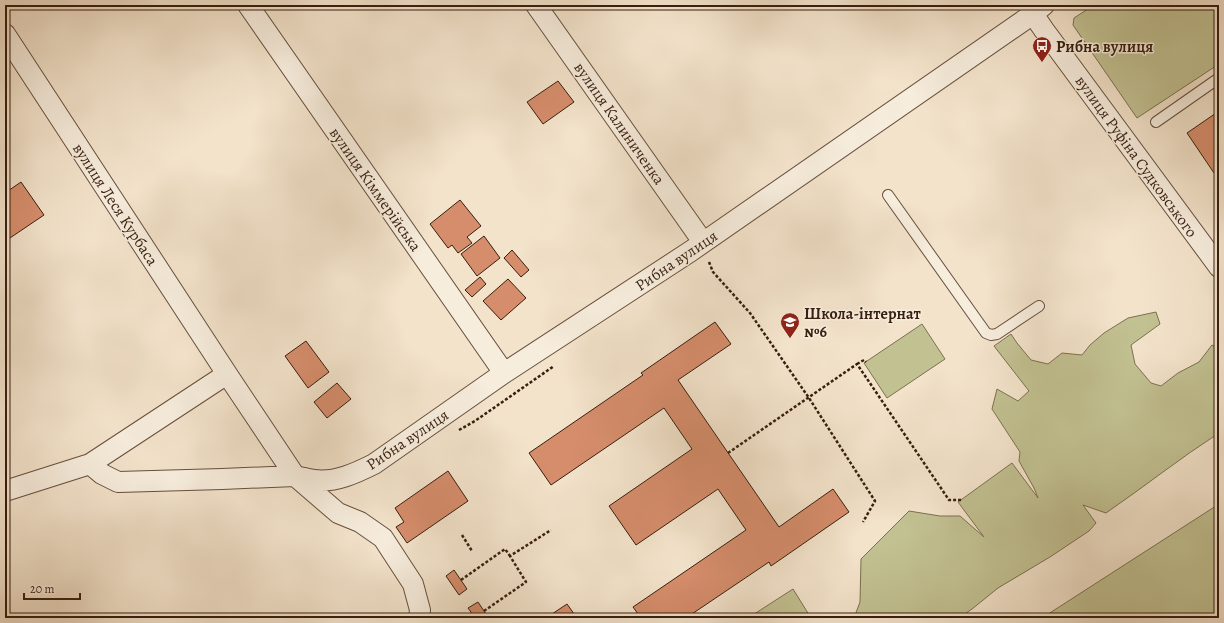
<svg xmlns="http://www.w3.org/2000/svg" width="1224" height="623" viewBox="0 0 1224 623" font-family="Alegreya,serif">
<style>
.green{fill:#c2c192;stroke:#7c7050}
.building{fill:#d68d6c;stroke:#371e0f}
.lines{fill:none;stroke-linecap:round;stroke-linejoin:round}
.lane-casing{stroke:#664f3e;stroke-width:12}
.street-casing{stroke:#664f3e;stroke-width:22}
.path{stroke:#371e0f;stroke-width:2.5;stroke-dasharray:3 2;stroke-linecap:butt}
.lane{stroke:#f7eddd;stroke-width:10}
.street{stroke:#f7eddd;stroke-width:20}
.labels{text-anchor:middle;stroke-width:3;stroke-linejoin:round;paint-order:stroke}
.poi-label{font-size:16px;font-weight:bold;fill:#371e0f;stroke:#f7eddd;text-anchor:start}
.street-label{font-size:16px;fill:#371e0f;stroke:#f7eddd}
</style>
<rect width="100%" height="100%" fill="#f3e3cb"/>
<filter id="stains"><feTurbulence type="fractalNoise" baseFrequency=".005" numOctaves="4"/><feColorMatrix values="0 0 0 0 .2 0 0 0 0 .09 0 0 0 0 .02 0 0 0 .5 -.17"/></filter>
<radialGradient id="worn" r=".72"><stop offset=".6" stop-color="#630" stop-opacity="0"/><stop offset="1" stop-color="#630" stop-opacity=".3"/></radialGradient>
<path class="green" d="M 1094,5 L 1219,5 L 1219,64 L 1137,118 L 1073,25 L 1074,18 Z
M 1156,312 L 1160,324 L 1131,345 L 1135,364 L 1151,383 L 1161,386 L 1178,373 L 1199,362 L 1212,345 L 1219,349 L 1219,433 C 1180,458 1144,487 1106,513 L 1083,505 L 1096,523 L 1089,531 L 1050,557 L 998,588 L 972,609 L 959,618 L 854,618 L 860,602 L 861,559 L 909,511 L 940,516 L 960,516 L 984,537 L 958,502 L 1012,463 L 1038,498 L 1034,488 L 1019,461 L 1020,452 L 992,409 L 997,389 L 1018,401 L 1029,391 L 994,346 L 1011,334 L 1017,343 L 1031,360 L 1048,364 L 1062,353 L 1082,355 L 1090,345 L 1104,333 L 1128,318 Z
M 922,324 L 945,359 L 887,398 L 864,363 Z
M 1219,504 L 1219,618 L 1042,618 Z
M 793,589 L 811,618 L 748,618 Z"/>
<path class="building" d="M 558,81 L 574,102 L 543,124 L 527,102 Z
M 1219,111 L 1219,170 L 1214,173 L 1187,133 Z
M 21,182 L 44,215 L 7,240 L 5,237 L 5,193 Z
M 460,200 L 481,226 L 467,237 L 472,243 L 458,253 L 452,245 L 448,248 L 430,224 Z
M 484,236 L 500,258 L 477,276 L 461,254 Z
M 512,250 L 529,270 L 521,277 L 504,258 Z
M 480,277 L 486,284 L 472,297 L 465,290 Z
M 508,279 L 526,298 L 501,320 L 483,301 Z
M 715,322 L 731,344 L 678,380 L 779,527 L 833,489 L 849,512 L 771,566 L 769,562 L 686,618 L 641,618 L 633,607 L 746,530 L 718,489 L 636,545 L 609,506 L 692,449 L 664,408 L 551,485 L 529,453 L 643,375 L 641,373 Z
M 306,341 L 329,372 L 308,388 L 285,356 Z
M 337,383 L 351,399 L 327,418 L 314,402 Z
M 448,471 L 468,501 L 407,543 L 396,527 L 404,522 L 395,508 Z
M 454,570 L 467,589 L 459,595 L 446,576 Z
M 478,602 L 484,611 L 488,618 L 475,618 L 468,608 Z
M 567,604 L 577,618 L 546,618 Z"/>
<g class="lines">
<defs>
<path id="lane" d="M 1156,122 L 1219,78
M 888,195 L 986,333 L 991,335 L 997,334 L 1039,306"/>
<path id="street" d="M 248,5 L 504,373
M 536,5 L 703,242
M 1029,5 L 1033,14 L 1044,30 L 1219,267
M 5,34 L 227,374 L 295,476 C 301,477 308,479 314,480 C 335,483 356,473 374,464 L 504,373 L 691,251 L 1033,14 L 1044,5
M 90,464 L 102,474 L 118,482 L 222,479 L 295,476 L 338,513 L 360,522 L 383,538 L 413,584 L 420,610 L 419,618
M 5,491 L 90,464 L 227,374"/>
</defs>
<use href="#lane" class="lane-casing"/>
<use href="#street" class="street-casing"/>
<path class="path" d="M 709,262 L 713,272 L 750,313 L 809,398 L 875,501 L 863,522
M 857,364 L 864,360 L 866,362
M 459,430 L 475,421 L 554,366
M 728,453 L 857,364 L 949,500 L 961,500
M 462,535 L 472,551
M 461,580 L 505,549 L 510,556
M 484,611 L 526,582 L 510,556 L 551,530"/>
<use href="#lane" class="lane"/>
<use href="#street" class="street"/>
</g>
<defs>
<symbol id="bus-pin" viewBox="-11 -11 22 30"><path d="M0 17L-7.5 6A9.5 9.5 0 1 1 7.5 6Z" fill="#8f2418" stroke="#f7eddd"/><path d="M-5-6H5V4H4V6H2V4H-2V6H-4V4H-5ZM-3.5-4V0h7V-4ZM-3.5 1.2v1.5H-2V1.2ZM2 1.2v1.5H3.5V1.2Z" fill="#fff"/></symbol>
<symbol id="school-pin" viewBox="-11 -11 22 30"><path d="M0 17L-7.5 6A9.5 9.5 0 1 1 7.5 6Z" fill="#8f2418" stroke="#f7eddd"/><path d="M0-5L7-2L0 1L-7-2ZM-4 1L0 2.5L4 1V4Q0 6-4 4Z" fill="#fff"/></symbol>
</defs>
<g fill-rule="evenodd">
<use href="#bus-pin" x="1031" y="35" width="22" height="30"/>
<use href="#school-pin" x="779" y="311" width="22" height="30"/>
</g>
<g class="labels">
<g class="poi-label">
<text x="1056" y="52">Рибна вулиця</text>
<text x="804" y="319">Школа-інтернат<tspan x="804" dy="18">№6</tspan></text>
</g>
<g class="street-label">
<text transform="translate(620 123) rotate(55)" y="6">вулиця Калиниченка</text>
<text transform="translate(1137 156) rotate(54)" y="6">вулиця Руфіна Судковського</text>
<text transform="translate(376 189) rotate(55)" y="6">вулиця Кіммерійська</text>
<text transform="translate(116 204) rotate(57)" y="6">вулиця Леся Курбаса</text>
<text transform="translate(676 260) rotate(-34)" y="6">Рибна вулиця</text>
<text transform="translate(407 439) rotate(-34)" y="6">Рибна вулиця</text>
</g>
</g>
<rect width="1224" height="623" fill="none" stroke="#f3e3cb" stroke-width="20"/>
<rect x="6" y="6" width="1212" height="611" fill="none" stroke="#371e0f" stroke-width="2"/>
<rect x="10" y="10" width="1204" height="603" fill="none" stroke="#371e0f"/>
<path d="M24 593v6h56v-6" fill="none" stroke="#371e0f" stroke-width="2"/>
<text x="30" y="593" font-size="12" fill="#371e0f" stroke="#f7eddd" stroke-width="3" paint-order="stroke">20 m</text>
<rect width="100%" height="100%" filter="url(#stains)"/>
<rect width="100%" height="100%" fill="url(#worn)"/>
</svg>
